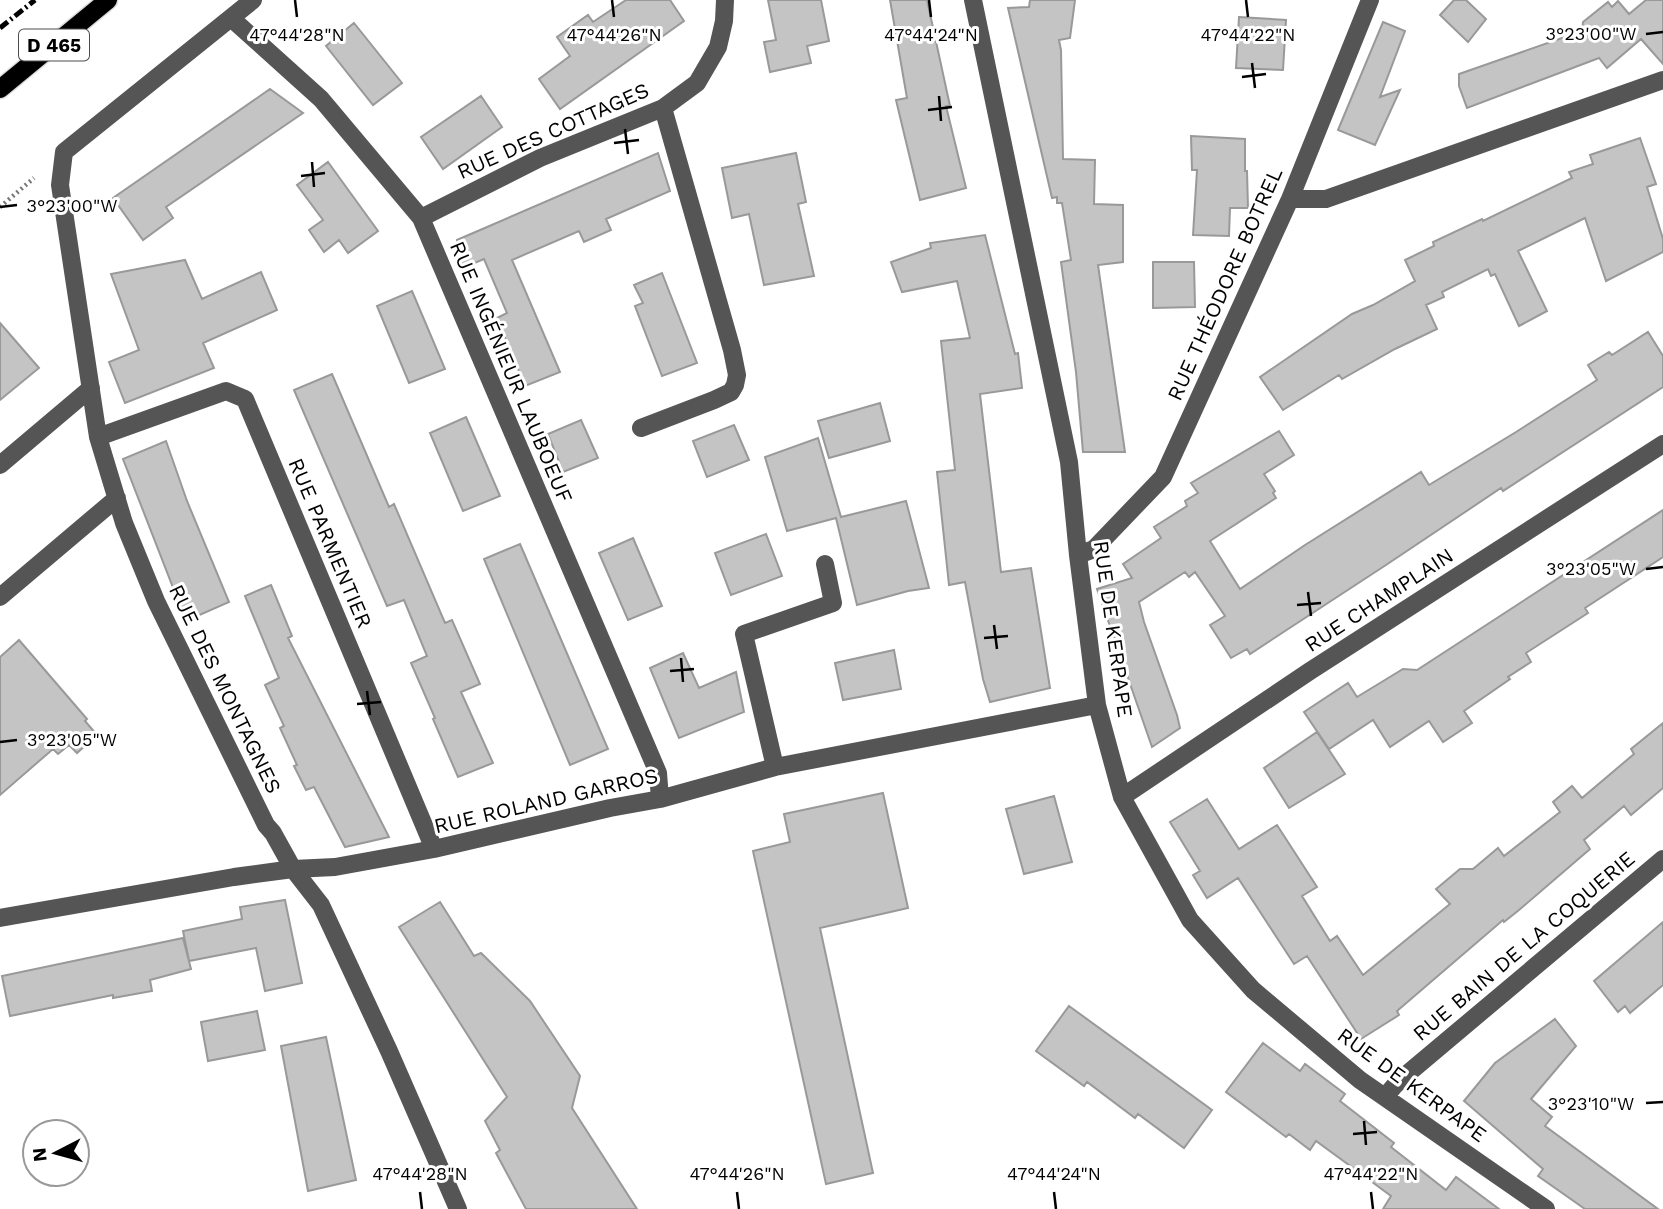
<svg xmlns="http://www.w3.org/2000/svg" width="1663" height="1209" viewBox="0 0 1663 1209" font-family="'Work Sans',sans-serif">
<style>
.building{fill:#c4c4c4;stroke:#999;stroke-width:2}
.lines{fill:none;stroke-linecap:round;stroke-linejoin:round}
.major-casing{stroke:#dbdbdb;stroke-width:21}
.path{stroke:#777;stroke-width:4.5;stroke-dasharray:2 3.5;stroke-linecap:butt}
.minor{stroke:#555;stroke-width:18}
.major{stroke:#000;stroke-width:18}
.rail{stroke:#000;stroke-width:5;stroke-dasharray:10 3.5 2 3.5;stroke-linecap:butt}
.ticks{fill:none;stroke:#000;stroke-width:2.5}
.labels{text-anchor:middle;stroke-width:6;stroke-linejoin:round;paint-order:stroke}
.shield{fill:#fff;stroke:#4c4c4c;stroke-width:2}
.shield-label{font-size:19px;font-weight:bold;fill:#000}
.street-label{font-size:21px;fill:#000;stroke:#fff}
.ticks-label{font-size:18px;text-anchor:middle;fill:#000;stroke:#fff;stroke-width:6;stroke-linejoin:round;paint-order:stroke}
</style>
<rect width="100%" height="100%" fill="#fff"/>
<path class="building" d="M 626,0 L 670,0 L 684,21 L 560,109 L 539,79 L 570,56 L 557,37 L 588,15 L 593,22 Z
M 768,0 L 821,0 L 829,41 L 807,46 L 811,63 L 770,72 L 764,42 L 776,40 Z
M 890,0 L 927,0 L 950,106 L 946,106 L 966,188 L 920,200 L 896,100 L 907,98 Z
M 1030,0 L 1075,0 L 1070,38 L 1059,40 L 1061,50 L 1063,159 L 1095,160 L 1094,204 L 1123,205 L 1123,262 L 1098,265 L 1125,452 L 1083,452 L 1076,372 L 1061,262 L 1071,260 L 1062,203 L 1057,203 L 1057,197 L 1052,198 L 1008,8 L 1029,7 Z
M 1454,0 L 1466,0 L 1486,19 L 1468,42 L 1440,15 Z
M 1646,0 L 1663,0 L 1663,64 L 1641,39 L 1607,68 L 1599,58 L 1467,108 L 1459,86 L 1459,74 L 1582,31 L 1583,22 L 1608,2 L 1612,7 L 1618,1 L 1629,14 Z
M 1239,17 L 1286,20 L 1283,70 L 1236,68 Z
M 1383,22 L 1405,31 L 1380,97 L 1400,90 L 1375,145 L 1338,130 Z
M 354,23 L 402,83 L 373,105 L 326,46 Z
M 270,89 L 303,113 L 166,207 L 173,218 L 143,240 L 113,198 Z
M 481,96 L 502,127 L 443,169 L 421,137 Z
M 1191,136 L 1245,139 L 1245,171 L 1247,171 L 1248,208 L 1230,208 L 1229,236 L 1193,235 L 1197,170 L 1192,170 Z
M 1640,138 L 1656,184 L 1647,187 L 1663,239 L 1663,252 L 1606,281 L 1585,218 L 1518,251 L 1547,311 L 1519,326 L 1495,274 L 1491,276 L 1488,269 L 1442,292 L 1444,297 L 1426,305 L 1437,329 L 1395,349 L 1342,379 L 1339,375 L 1283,410 L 1260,377 L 1352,314 L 1373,305 L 1415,281 L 1405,260 L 1434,246 L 1433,242 L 1482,219 L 1483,221 L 1572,178 L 1569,172 L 1593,164 L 1590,155 Z
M 658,153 L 670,191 L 606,219 L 611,230 L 584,242 L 579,231 L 512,260 L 560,372 L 525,386 L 497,318 L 507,313 L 484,259 L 460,269 L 457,240 Z
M 796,153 L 806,202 L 798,204 L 814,276 L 764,285 L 749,214 L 732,218 L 722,168 Z
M 328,162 L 378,231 L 348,253 L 339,240 L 324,252 L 309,230 L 323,220 L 297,185 Z
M 985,235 L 1015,354 L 1018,353 L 1022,388 L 980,394 L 1001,572 L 1031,568 L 1050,688 L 990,702 L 983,679 L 965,582 L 949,585 L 937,472 L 955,470 L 941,341 L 970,338 L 957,281 L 902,292 L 891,262 L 931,248 L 930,243 Z
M 185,260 L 202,299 L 261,272 L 277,310 L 203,343 L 214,368 L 125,403 L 109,362 L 139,350 L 111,274 Z
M 1153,262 L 1194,262 L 1195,307 L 1153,308 Z
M 662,273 L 697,363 L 662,376 L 635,306 L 643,303 L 634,285 Z
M 412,291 L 445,369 L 409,383 L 377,306 Z
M 0,323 L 39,368 L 0,400 Z
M 1648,332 L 1663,356 L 1663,387 L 1503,491 L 1501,488 L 1386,565 L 1250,654 L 1247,649 L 1231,658 L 1210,625 L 1225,616 L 1195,572 L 1189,577 L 1185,572 L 1139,602 L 1144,622 L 1177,715 L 1180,728 L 1152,747 L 1097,589 L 1132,578 L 1123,564 L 1161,538 L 1154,527 L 1187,506 L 1185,501 L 1198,493 L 1191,483 L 1279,431 L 1294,455 L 1264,474 L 1275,491 L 1273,493 L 1276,498 L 1210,541 L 1240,589 L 1305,545 L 1421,472 L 1429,485 L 1516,432 L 1597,380 L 1588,365 L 1609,352 L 1612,355 Z
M 332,374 L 389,507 L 394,504 L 445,623 L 452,620 L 480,684 L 461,692 L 493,763 L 458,777 L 433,719 L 435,718 L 411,663 L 427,656 L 404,600 L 387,606 L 294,390 Z
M 880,403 L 890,441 L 829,458 L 818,421 Z
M 466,417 L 500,496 L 463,511 L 430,433 Z
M 581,420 L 598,458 L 563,472 L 548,434 Z
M 734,425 L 749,460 L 707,477 L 693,441 Z
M 818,438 L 841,517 L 906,501 L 929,588 L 908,591 L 857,605 L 836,518 L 787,531 L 765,457 Z
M 166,441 L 187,501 L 229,602 L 186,621 L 123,459 Z
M 1663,510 L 1663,557 L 1585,608 L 1588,613 L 1526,653 L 1531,662 L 1508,677 L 1510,679 L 1464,711 L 1472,723 L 1443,742 L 1429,721 L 1390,747 L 1373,720 L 1329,749 L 1304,712 L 1348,683 L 1357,697 L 1403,669 L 1417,670 Z
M 766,534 L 782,576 L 731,595 L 715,553 Z
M 633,538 L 662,606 L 628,620 L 599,553 Z
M 520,544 L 608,749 L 570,765 L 484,559 Z
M 271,585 L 292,636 L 288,638 L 389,837 L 345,847 L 314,787 L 306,790 L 294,766 L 297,765 L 280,728 L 284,726 L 265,685 L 279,678 L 245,596 Z
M 19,640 L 87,719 L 85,721 L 97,735 L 77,753 L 69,745 L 58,754 L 53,749 L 0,795 L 0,657 Z
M 894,650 L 901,689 L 843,700 L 835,663 Z
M 683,653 L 699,688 L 736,672 L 744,712 L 679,738 L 650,668 Z
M 1663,723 L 1663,788 L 1631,815 L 1624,806 L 1584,840 L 1590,849 L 1519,910 L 1504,922 L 1503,920 L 1397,1011 L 1399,1015 L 1361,1039 L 1307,956 L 1294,964 L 1238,878 L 1207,898 L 1193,875 L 1200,871 L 1170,822 L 1207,799 L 1239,849 L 1277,825 L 1317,887 L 1302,896 L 1330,941 L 1337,936 L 1363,975 L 1450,904 L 1436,889 L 1460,869 L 1473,869 L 1498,848 L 1504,856 L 1560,812 L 1553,802 L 1572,786 L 1582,798 L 1634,754 L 1631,749 Z
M 1317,732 L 1345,774 L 1289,808 L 1264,768 Z
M 883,793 L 908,908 L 820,928 L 873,1173 L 826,1184 L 753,851 L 790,842 L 784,814 Z
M 1054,796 L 1072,862 L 1024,874 L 1006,809 Z
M 285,900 L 302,983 L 265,991 L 256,948 L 189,961 L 183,931 L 242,919 L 240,907 Z
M 440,902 L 474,956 L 481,953 L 530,1001 L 580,1076 L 572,1108 L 637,1209 L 526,1209 L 496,1153 L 500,1150 L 485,1121 L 507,1097 L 399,927 Z
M 1663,922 L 1663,985 L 1630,1013 L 1625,1006 L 1618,1012 L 1594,981 Z
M 183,938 L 191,969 L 150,980 L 152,991 L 113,998 L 113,995 L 10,1016 L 2,976 Z
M 1069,1006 L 1212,1110 L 1184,1148 L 1138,1114 L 1135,1118 L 1087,1082 L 1084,1086 L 1036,1051 Z
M 257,1011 L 265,1050 L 208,1061 L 201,1022 Z
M 1555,1019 L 1576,1046 L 1531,1099 L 1552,1117 L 1545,1126 L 1658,1209 L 1585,1209 L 1538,1176 L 1543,1169 L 1464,1101 L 1495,1063 Z
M 326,1037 L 356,1180 L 308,1191 L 281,1046 Z
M 1263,1043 L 1300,1071 L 1305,1064 L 1345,1094 L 1340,1101 L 1394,1143 L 1391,1147 L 1446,1190 L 1456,1177 L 1499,1209 L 1383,1209 L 1391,1196 L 1368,1179 L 1316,1141 L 1310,1150 L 1289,1134 L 1286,1137 L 1226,1092 Z"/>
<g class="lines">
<defs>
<path id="major" d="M 0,89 L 108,0"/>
</defs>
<use href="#major" class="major-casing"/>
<path class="path" d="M 0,207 L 34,178"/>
<path class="minor" d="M 253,0 L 64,152 L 60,185 L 98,437 L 124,523 L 156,601 L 266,825 L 273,833 L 293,869 L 321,905 L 389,1051 L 458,1209
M 973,0 L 1069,462 L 1078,555 L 1097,705 L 1122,797 L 1190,920 L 1253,990 L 1360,1080 L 1546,1209
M 231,18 L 321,99 L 421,218 L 658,773 L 660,799
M 1290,199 L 1326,199 L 1663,80
M 421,218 L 540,158 L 663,108 L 697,83 L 718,47 L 724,21 L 725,0
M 641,428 L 714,400 L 731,392 L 735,385 L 737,375 L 732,350 L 663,108
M 98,437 L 226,391 L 245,399 L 434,849
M 0,465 L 91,388
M 1078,555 L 1094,549 L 1163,477 L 1290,199 L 1370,0
M 0,597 L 117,498
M 775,767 L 744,634 L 833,603 L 825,564
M 1122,797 L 1310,671 L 1663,444
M 0,918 L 234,877 L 293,869 L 335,867 L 434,849 L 610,808 L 660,799 L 775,767 L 1097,705
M 1385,1097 L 1395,1085 L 1406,1075 L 1663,859"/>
<use href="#major" class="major"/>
<path class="rail" d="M 0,28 L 35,0"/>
</g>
<path class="ticks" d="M 295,0 L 297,17M 612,0 L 614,17M 929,0 L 931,17M 1246,0 L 1248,17M 1646,34 L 1663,32M 1252,63 L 1255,88M 1242,77 L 1266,74M 939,96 L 941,121M 928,110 L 952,107M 625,129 L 628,154M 614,143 L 639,140M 312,162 L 314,187M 301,176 L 325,173M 0,207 L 17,205M 1646,569 L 1663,567M 1308,592 L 1311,616M 1297,605 L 1321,603M 994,625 L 997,649M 984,638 L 1008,636M 681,658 L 683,682M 670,671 L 694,669M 367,691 L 370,715M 357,704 L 381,702M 0,742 L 17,740M 1646,1103 L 1663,1102M 1364,1121 L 1366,1145M 1353,1134 L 1377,1132M 420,1192 L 422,1209M 737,1192 L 739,1209M 1054,1192 L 1056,1209M 1371,1192 L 1373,1209"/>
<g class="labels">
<rect class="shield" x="19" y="29.5" width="70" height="31" rx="5"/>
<g class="shield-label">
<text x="54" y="52">D 465</text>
</g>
<g class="street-label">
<text transform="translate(553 131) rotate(-24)" y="7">RUE DES COTTAGES</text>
<text transform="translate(1225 284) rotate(-66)" y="7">RUE THÉODORE BOTREL</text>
<text transform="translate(511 372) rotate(67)" y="7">RUE INGÉNIEUR LAUBOEUF</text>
<text transform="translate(330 543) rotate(67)" y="7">RUE PARMENTIER</text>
<text transform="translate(1379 600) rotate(-33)" y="7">RUE CHAMPLAIN</text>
<text transform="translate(1113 629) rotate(82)" y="7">RUE DE KERPAPE</text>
<text transform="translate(225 689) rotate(64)" y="7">RUE DES MONTAGNES</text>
<text transform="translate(546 801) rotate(-13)" y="7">RUE ROLAND GARROS</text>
<text transform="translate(1524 946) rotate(-40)" y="7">RUE BAIN DE LA COQUERIE</text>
<text transform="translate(1412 1085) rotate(36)" y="7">RUE DE KERPAPE</text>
</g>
</g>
<g class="ticks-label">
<text x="1591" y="40">3°23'00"W</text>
<text x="297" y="41">47°44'28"N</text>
<text x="614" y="41">47°44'26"N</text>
<text x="931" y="41">47°44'24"N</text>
<text x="1248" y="41">47°44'22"N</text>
<text x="72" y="212">3°23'00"W</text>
<text x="1591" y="575">3°23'05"W</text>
<text x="72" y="746">3°23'05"W</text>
<text x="1591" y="1110">3°23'10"W</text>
<text x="420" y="1180">47°44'28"N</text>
<text x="737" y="1180">47°44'26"N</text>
<text x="1054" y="1180">47°44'24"N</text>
<text x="1371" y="1180">47°44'22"N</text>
</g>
<g transform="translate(56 1153) rotate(264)"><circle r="33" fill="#ffffff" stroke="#999999" stroke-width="2"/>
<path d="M0-5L12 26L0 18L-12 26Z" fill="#000000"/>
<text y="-10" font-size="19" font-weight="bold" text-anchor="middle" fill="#000000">N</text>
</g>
</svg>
